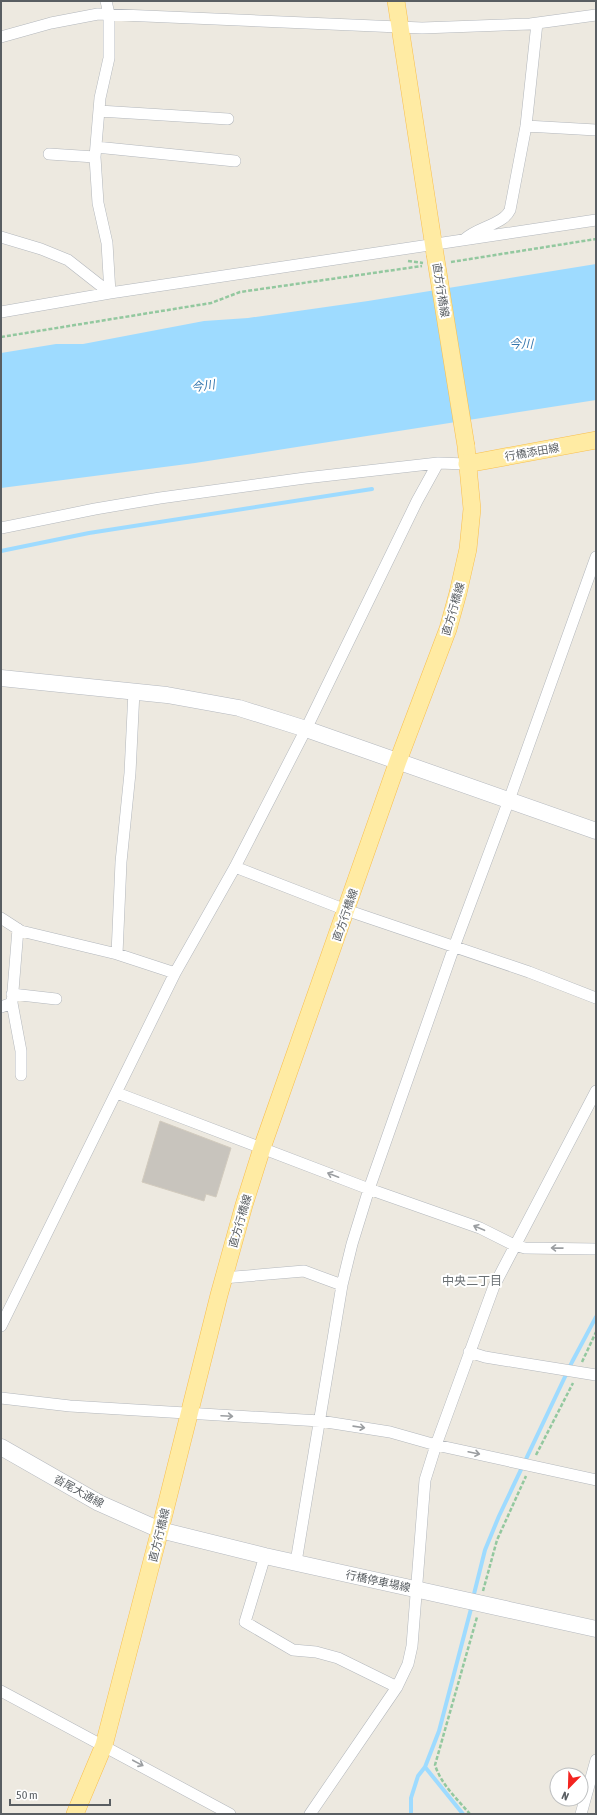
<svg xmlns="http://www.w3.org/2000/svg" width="597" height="1815" viewBox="0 0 597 1815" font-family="'Asap Condensed','Noto Sans JP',sans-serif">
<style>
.water{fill:#9edbff}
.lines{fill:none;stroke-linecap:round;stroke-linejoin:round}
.stream{stroke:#9edbff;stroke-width:4}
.building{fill:#c8c4bd;stroke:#d2cbbe}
.street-casing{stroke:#b3b7bc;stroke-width:12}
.secondary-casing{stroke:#b4b8be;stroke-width:17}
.primary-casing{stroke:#f9bf4d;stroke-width:18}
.path{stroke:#93c89f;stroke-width:2.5;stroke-dasharray:4 2;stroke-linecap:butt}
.street{stroke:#fff;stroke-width:11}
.secondary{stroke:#fff;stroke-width:16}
.primary{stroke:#ffeba3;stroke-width:17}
.primary-bridge-casing{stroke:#f9bf4d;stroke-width:18;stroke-linecap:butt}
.primary-bridge{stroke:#ffeba3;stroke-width:17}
.oneway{stroke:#9b9ea1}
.labels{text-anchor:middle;stroke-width:4;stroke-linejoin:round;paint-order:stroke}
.street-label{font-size:11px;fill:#595e62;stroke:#fff}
.water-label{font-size:12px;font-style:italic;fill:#3476ad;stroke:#fff}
.neighbourhood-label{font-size:12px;fill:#6a7074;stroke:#fff}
</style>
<rect width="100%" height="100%" fill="#ede9e0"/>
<path class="water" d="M 596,264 L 596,400 L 195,463 L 1,488 L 1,353 L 56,344 L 83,344 L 204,321 L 248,318 L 368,301 Z"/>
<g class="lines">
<path class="stream" d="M 1,551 L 89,533 L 372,489
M 473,1598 L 485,1550 L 499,1516 L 572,1362 L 596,1317
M 425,1767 L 463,1814
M 411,1814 L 411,1798 L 418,1776 L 425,1767 L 439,1731 L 472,1605"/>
</g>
<path class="building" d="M 160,1121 L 231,1148 L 216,1197 L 206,1194 L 204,1201 L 142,1182 Z"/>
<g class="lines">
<defs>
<path id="street" d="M 106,1 L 109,14 L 109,58 L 100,98 L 95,157 L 98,203 L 107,243 L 110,293
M 1,37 L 51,23 L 98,14 L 422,28 L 530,24 L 596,15
M 99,111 L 228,119
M 526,126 L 596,130
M 96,147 L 235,161
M 49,154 L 95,157
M 1,237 L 41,249 L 68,260 L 110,293
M 465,239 C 477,227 503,225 510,210 L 526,126 L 537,23
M 1,312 L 110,293 L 596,220
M 1,528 L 95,509 L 160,498 L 305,478 L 438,463 L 467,464
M 235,867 L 346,910 L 529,972 L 596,998
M 1,918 L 21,931 L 117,954 L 175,973
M 117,954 L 121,862 L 130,773 L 134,691
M 12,994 L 56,999
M 12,1003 L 21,1051 L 21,1075
M 1,1007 L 12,1003 L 18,929
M 117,1093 L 369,1189 L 480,1228 L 514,1245 L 525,1248 L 596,1249
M 223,1278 L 304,1271 L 342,1285
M 1,1326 L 175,973 L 235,867 L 306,729 L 417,501 L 438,463
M 469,1352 L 485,1357 L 596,1375
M 1,1398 L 70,1406 L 320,1421 L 390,1432 L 436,1445 L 596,1480
M 265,1556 L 245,1622 L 293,1650 L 316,1652 L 338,1658 L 397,1687
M 296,1562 L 342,1285 L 352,1244 L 369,1189 L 454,947 L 509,800 L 596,557
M 1,1691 L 230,1814
M 310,1814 L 397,1687 L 408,1664 L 412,1646 L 425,1480 L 436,1445 L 494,1286 L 596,1091
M 581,1814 L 596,1760"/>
<path id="secondary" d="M 1,678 L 167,695 L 239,708 L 306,729 L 596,831
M 1,1447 L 99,1503 L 160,1530 L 265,1556 L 596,1629"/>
<path id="primary" d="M 396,1 L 435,254
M 467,464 L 596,440
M 75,1814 L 104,1745 L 160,1530 L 219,1295 L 244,1205 L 262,1148 L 398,761 L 448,629 L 458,593 L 468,549 L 472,509 L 466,446"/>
</defs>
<use href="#street" class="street-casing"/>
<use href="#secondary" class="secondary-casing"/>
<use href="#primary" class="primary-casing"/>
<path class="path" d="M 408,261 L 423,263
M 451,262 L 596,239
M 1,337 L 211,303 L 240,292 L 422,266
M 582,1362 L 596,1332
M 536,1455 L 573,1383
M 483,1591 L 497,1540 L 526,1476
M 470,1814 C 457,1799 441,1784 435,1765 L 477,1617"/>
<use href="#street" class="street"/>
<use href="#secondary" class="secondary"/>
<use href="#primary" class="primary"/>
<defs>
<path id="primary-bridge" d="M 435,254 L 466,446"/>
</defs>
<use href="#primary-bridge" class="primary-bridge-casing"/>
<use href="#primary-bridge" class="primary-bridge"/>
</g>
<defs><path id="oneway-shaft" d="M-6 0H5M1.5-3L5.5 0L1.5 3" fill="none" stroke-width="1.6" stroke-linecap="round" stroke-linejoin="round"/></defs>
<g class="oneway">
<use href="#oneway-shaft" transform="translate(333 1175) rotate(-159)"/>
<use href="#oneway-shaft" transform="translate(479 1228) rotate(-157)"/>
<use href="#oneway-shaft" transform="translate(557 1248) rotate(-179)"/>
<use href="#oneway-shaft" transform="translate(227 1416) rotate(3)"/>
<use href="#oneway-shaft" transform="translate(359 1427) rotate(8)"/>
<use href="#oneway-shaft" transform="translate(474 1453) rotate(12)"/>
<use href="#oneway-shaft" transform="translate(138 1763) rotate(28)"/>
</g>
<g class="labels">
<g class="street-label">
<text transform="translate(441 290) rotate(81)" y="4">直方行橋線</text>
<text transform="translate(532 452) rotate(-10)" y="4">行橋添田線</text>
<text transform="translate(453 609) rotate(-74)" y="4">直方行橋線</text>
<text transform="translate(345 915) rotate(-71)" y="4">直方行橋線</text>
<text transform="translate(240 1221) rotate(-74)" y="4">直方行橋線</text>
<text transform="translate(79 1491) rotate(29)" y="4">沓尾大通線</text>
<text transform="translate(159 1535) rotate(-76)" y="4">直方行橋線</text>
<text transform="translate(378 1581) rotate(12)" y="4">行橋停車場線</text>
</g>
<g class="water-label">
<text x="521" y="348">今川</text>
<text transform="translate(203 386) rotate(-8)" y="4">今川</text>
</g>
<g class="neighbourhood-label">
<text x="472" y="1285">中央二丁目</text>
</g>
</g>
<rect width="597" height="1815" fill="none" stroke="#595e62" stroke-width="4"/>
<g transform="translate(569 1787) rotate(203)"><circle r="19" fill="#ffffff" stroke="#bdbfc0"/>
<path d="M0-3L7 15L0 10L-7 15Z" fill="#f32420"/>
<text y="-6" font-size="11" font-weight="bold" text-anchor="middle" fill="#595e62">N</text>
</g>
<path d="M10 1799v6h100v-6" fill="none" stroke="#595e62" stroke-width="2"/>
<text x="16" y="1799" font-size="12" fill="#595e62" stroke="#ffffff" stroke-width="3" paint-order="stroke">50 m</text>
</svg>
